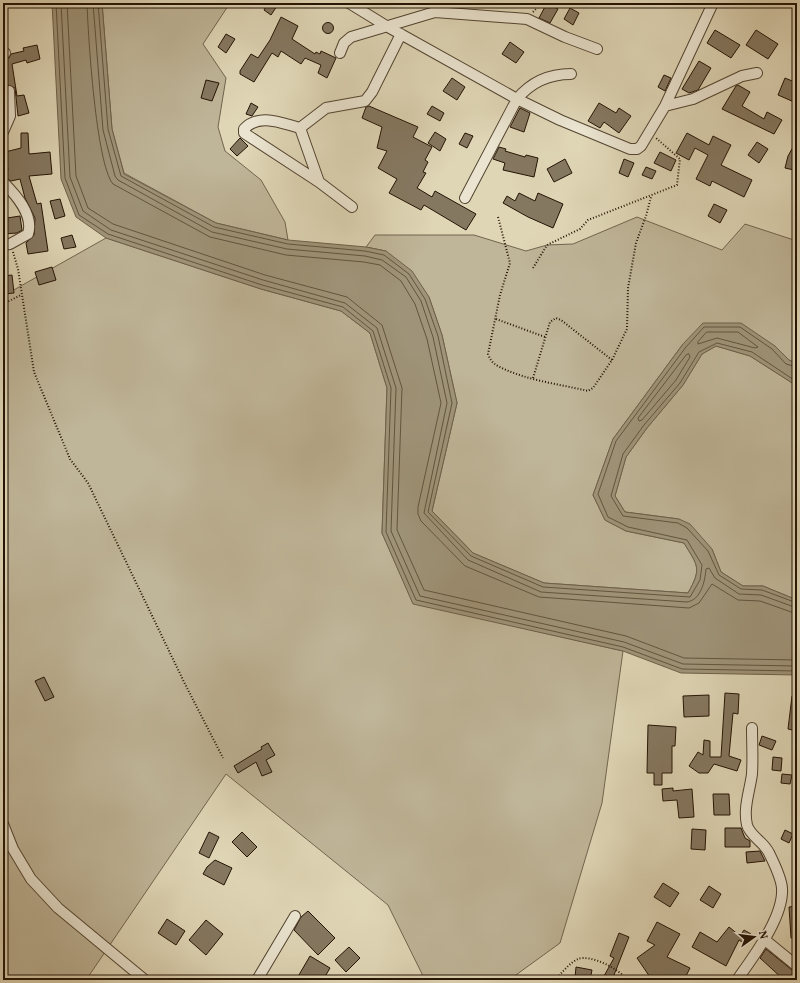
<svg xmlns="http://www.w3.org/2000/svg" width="800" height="983" viewBox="0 0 800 983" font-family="Vollkorn,serif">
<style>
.green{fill:#bfb598;stroke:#72644e}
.water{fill:#9f9479;stroke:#6e604a}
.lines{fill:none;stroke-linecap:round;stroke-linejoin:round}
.shore{stroke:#62543e;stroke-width:1}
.building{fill:#857861;stroke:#241304}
.minor-casing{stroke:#534430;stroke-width:12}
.path{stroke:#241304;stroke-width:2;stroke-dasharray:1 2;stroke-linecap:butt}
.minor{stroke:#eae4d0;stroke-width:10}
</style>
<rect width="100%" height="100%" fill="#dfd6b6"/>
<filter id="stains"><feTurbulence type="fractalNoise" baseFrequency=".005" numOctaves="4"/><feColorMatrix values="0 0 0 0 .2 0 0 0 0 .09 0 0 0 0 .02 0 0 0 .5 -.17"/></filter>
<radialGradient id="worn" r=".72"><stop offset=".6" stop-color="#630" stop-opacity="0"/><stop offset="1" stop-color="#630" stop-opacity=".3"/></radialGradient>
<path class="green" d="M 102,3 L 230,3 L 203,44 L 226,78 L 218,127 L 225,151 L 261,180 L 285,222 L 288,240 L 216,223 L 124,173 L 112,129 Z
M 637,217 L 722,250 L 745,224 L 797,241 L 797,364 L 789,360 L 775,346 L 683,344 L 613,439 L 593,495 L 605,520 L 626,531 L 684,543 C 698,566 702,568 688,593 L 544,583 L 473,553 L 432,511 L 457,403 L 442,335 L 429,297 L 386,251 L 366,247 L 375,235 L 474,235 L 526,251 L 547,245 L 573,244 Z
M 106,238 L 261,289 L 341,311 L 370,333 L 387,388 L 382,533 L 413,603 L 623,651 L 602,803 L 560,943 L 509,980 L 425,980 L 388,905 L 226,774 L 86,980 L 3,980 L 3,296 Z
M 716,346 L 750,356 L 797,386 L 797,600 L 763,586 L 743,586 L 721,572 L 712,549 L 679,519 L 625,512 L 615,496 L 626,457 L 647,428 L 683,385 L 702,354 Z"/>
<path class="water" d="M 52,3 L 102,3 L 112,129 L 124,174 L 216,223 L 288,240 L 366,247 L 386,251 L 412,271 L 429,297 L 442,335 L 457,403 L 432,511 L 473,553 L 544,583 L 688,593 C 702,568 698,566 684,543 L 626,531 L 605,520 L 593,495 L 613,439 L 683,344 L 703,323 L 741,323 L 775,346 L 789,360 L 797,364 L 797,386 L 750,356 L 716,346 L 702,354 L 683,385 L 647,428 L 626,457 L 615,496 L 625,512 L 679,519 L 690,524 L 712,549 L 721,572 L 743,586 L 763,586 L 797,600 L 797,675 L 681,673 L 623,651 L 413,604 L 382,533 L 387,388 L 370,333 L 341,311 L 261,289 L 106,238 L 76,217 L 61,179 Z"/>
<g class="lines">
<path class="shore" d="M 56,3 L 65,178 L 79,215 L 108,234 L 262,285 L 343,307 L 373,331 L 391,388 L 386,532 L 416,600 L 623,647 L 682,669 L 797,671
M 61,3 L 70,177 L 83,211 L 111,230 L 263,280 L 345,303 L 377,328 L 396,388 L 391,531 L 420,596 L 624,642 L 683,664 L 797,666
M 67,3 L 76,176 L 88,208 L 113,224 L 265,275 L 347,297 L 382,325 L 402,388 L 397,530 L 424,590 L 626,636 L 684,658 L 797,660
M 87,3 C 88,35 96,164 113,184 L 210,237 L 286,255 L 364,262 L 380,265 L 401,281 L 415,304 L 427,339 L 441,403 L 418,507 L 418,514 L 421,521 L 465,566 L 539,597 L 689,608 L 699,603 L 712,584 L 738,600 L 760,601 L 797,614
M 93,3 L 103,130 L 115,176 L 118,180 L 212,232 L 287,249 L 365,256 L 382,260 L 406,277 L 421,301 L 433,337 L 447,403 L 424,513 L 468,560 L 541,592 L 687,602 C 701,600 705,581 706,569 L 709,568 L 715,578 L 739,594 L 761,595 L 797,608
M 98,3 L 108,129 L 121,176 L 214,227 L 288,244 L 365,251 L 384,255 L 409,274 L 425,299 L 438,336 L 452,403 L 428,512 L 471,556 L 543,587 L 690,597 L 700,580 L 702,565 L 687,540 L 628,527 L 608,517 L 598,494 L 616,441 L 686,347 L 704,327 L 740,327 L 772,349 L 786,364 L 797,367
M 707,332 L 738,332 L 758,347 L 755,348 L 717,338 L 698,344 L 698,342 Z
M 689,354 L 690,357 L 676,380 L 642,420 L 639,421 L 638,418 L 686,355 Z
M 797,382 L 752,352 L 717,343 L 699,352 L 680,383 L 644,425 L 623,454 L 611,496 L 623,516 L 678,523 L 687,528 L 708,551 L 719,575 L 741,589 L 762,590 L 797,603"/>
</g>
<path class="building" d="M 268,3 L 279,3 L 271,15 L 264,10 Z
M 547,3 L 558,9 L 550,23 L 539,18 Z
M 570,8 L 579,13 L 573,25 L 564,19 Z
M 281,17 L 298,26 L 292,39 L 315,54 L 316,52 L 320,54 L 321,51 L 336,58 L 327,78 L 318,73 L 321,65 L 305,58 L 301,64 L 281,51 L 278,57 L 272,53 L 254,82 L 240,74 L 240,71 L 251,54 L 258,58 L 270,40 Z
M322.5 28a5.5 5.5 0 1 1 11 0a5.5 5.5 0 1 1-11 0Z
M 715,30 L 740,45 L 731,58 L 707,43 Z
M 756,30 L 778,44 L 768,59 L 746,45 Z
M 226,34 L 235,39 L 226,53 L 218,47 Z
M 510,42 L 524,52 L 516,63 L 502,54 Z
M 37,45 L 40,59 L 27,63 L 26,60 L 12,64 L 17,96 L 24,95 L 29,113 L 18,116 L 15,88 L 8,85 L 3,89 L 3,60 L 9,58 L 11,54 L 24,51 L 23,48 Z
M 699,61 L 711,68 L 698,90 L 689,93 L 682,89 Z
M 664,75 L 671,78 L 665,91 L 658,87 Z
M 452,78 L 465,87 L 457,100 L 443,91 Z
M 785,78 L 797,83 L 797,94 L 794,102 L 778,95 Z
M 206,80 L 219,83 L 212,101 L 201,98 Z
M 738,85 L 750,92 L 742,106 L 764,119 L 767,112 L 782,120 L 774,134 L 722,109 L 736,86 Z
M 251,103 L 258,107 L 252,116 L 246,114 Z
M 599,103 L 616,113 L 619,108 L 631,116 L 619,133 L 604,122 L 600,128 L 588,121 Z
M 369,106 L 418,127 L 413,137 L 432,147 L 425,160 L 428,162 L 423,172 L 426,173 L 417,188 L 432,197 L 435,191 L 476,214 L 466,230 L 424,205 L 421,210 L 389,193 L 397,179 L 378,168 L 387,151 L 377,148 L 382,127 L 362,118 L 366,107 Z
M 432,106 L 444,113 L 440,121 L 427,114 Z
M 520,108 L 530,113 L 524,132 L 510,127 Z
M 435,132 L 446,139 L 440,151 L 428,143 Z
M 21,133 L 28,133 L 29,154 L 50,152 L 52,174 L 29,176 L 37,204 L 41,203 L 48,251 L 28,254 L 26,243 L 34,235 L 35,218 L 25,198 L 20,179 L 11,181 L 3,176 L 3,170 L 8,170 L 5,152 L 21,148 Z
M 465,133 L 473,136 L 467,148 L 459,144 Z
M 687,133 L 709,145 L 713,136 L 731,145 L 721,165 L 752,180 L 744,197 L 712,181 L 710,186 L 696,179 L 708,155 L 695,148 L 689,160 L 676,153 Z
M 240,138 L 248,146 L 237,156 L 230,149 Z
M 797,140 L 797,159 L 794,170 L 785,168 L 788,156 Z
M 757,142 L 768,149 L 759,163 L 748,155 Z
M 499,147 L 506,149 L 505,151 L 525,157 L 526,155 L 538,158 L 534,177 L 503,170 L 505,163 L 493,159 Z
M 660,152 L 676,160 L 671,171 L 654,163 Z
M 565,159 L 572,173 L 554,182 L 547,169 Z
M 624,159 L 634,163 L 628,177 L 619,173 Z
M 646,167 L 656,171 L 652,179 L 642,175 Z
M 519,193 L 535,201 L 538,193 L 563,204 L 553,228 L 528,217 L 503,203 L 507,196 L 515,201 Z
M 60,199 L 65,216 L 55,219 L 50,201 Z
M 714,204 L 727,210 L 720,223 L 708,216 Z
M 20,216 L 22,230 L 17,233 L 3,234 L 3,222 L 8,221 L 7,218 Z
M 72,235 L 76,247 L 64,249 L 61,238 Z
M 52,267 L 56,280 L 39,285 L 35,272 Z
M 12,275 L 14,293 L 3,294 L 3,276 Z
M 44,677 L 54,697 L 45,701 L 35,681 Z
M 725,693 L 739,694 L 738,714 L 733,713 L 729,756 L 741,760 L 737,771 L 714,764 L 708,773 L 699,773 L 689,766 L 698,752 L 703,755 L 704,740 L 710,741 L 710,757 L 721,757 Z
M 709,695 L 709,716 L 684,717 L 683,696 Z
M 792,696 L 797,696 L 797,731 L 788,729 Z
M 648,725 L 676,727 L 675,746 L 672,746 L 672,773 L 662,773 L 662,785 L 654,785 L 654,773 L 647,773 Z
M 762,736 L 776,741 L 772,750 L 759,745 Z
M 268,743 L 275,755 L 266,760 L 272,772 L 262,776 L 256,762 L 238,773 L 234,766 L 262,749 L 261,747 Z
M 773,757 L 782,758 L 781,771 L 772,770 Z
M 782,774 L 792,775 L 790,784 L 781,783 Z
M 673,788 L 673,791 L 692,789 L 694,817 L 679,818 L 677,800 L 663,801 L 662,789 Z
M 713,794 L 729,794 L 730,815 L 714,815 Z
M 725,828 L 741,828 L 745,838 L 750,841 L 750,847 L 725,847 Z
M 692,829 L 706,830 L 705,850 L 691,849 Z
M 785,830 L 793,834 L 789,843 L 781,839 Z
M 209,832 L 219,837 L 209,858 L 199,853 Z
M 242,832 L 257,847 L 247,857 L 232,842 Z
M 760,851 L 765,861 L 747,863 L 746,852 Z
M 215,860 L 232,868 L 224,885 L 203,874 L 207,867 Z
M 663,883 L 679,893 L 670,907 L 654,897 Z
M 709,886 L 721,894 L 713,908 L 700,900 Z
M 797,906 L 797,938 L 791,938 L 789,907 Z
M 308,911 L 335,938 L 318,955 L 294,930 L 301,917 Z
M 167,919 L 185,931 L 176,945 L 158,933 Z
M 206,920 L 223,934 L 206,955 L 189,940 Z
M 657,922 L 680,934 L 667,957 L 690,968 L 684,980 L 652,980 L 637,958 L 655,945 L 647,941 Z
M 729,927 L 740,936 L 744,930 L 751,934 L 745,944 L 739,940 L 726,966 L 692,947 L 700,932 L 717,942 Z
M 619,933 L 629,937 L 612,980 L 604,976 L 614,958 L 610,956 Z
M 349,947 L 360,958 L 346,972 L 335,960 Z
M 766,949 L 797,974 L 797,980 L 784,980 L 760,958 Z
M 310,956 L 330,968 L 323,980 L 296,980 Z
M 576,967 L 592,970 L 590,980 L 575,978 Z"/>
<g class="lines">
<defs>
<path id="minor" d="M 349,3 L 388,27 L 517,99 L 560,120 L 630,149 L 637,149 L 641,146 L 665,106 L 713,3
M 3,53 L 5,53
M 340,53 L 344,43 L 351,37 L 435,12 L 527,19 L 565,37 L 597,49
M 665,106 L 693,99 L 742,76 L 757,73
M 300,128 L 319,182
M 3,132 L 10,116 L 9,91
M 3,182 C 16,195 34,215 28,234 L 10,244 L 3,245
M 465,198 L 517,99 C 531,82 549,74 571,74
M 352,207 L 319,182 L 244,133 L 244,129 C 259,113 281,123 300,128 L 326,108 L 365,101 L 372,92 L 401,34
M 3,824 L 13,849 L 31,879 L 58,908 L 145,980
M 765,940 L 797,966
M 257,980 L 295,916
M 737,980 C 753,957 784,917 782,888 C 781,877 774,863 769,853 C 764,842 750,836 747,825 C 743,808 750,790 752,774 C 753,758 752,743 752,728"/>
</defs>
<use href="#minor" class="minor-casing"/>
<path class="path" d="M 533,12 L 542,3
M 498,217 L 510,263 L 500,295 L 488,354 C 490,359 492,363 498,366 C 524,380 559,384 588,391 L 593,388 L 612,360 L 627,329 L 628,288 L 636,243 L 646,216 L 651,197
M 13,252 L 18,269 L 34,372 L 70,459 L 88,483 L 185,684 L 223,758
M 533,268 L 547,245 L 580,229 L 588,220 L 677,185 L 680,159 L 656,138
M 3,304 L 21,295
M 496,319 L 545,337
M 533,378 L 550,322 L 556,318 L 561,320 L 612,360
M 555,980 C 561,974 569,963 578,959 C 590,954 620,969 627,980"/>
<use href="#minor" class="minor"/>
</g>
<rect width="800" height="983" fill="none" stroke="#dfd6b6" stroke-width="16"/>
<rect x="4" y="4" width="792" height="975" fill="none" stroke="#241304" stroke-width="2"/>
<rect x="8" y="8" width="784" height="967" fill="none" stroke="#241304"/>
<g transform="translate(754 937) rotate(76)" stroke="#eae4d0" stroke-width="3" paint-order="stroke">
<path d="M0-3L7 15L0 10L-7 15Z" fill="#241304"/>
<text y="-6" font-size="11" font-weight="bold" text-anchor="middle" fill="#241304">N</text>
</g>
<rect width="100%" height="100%" filter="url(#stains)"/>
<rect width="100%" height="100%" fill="url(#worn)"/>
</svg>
